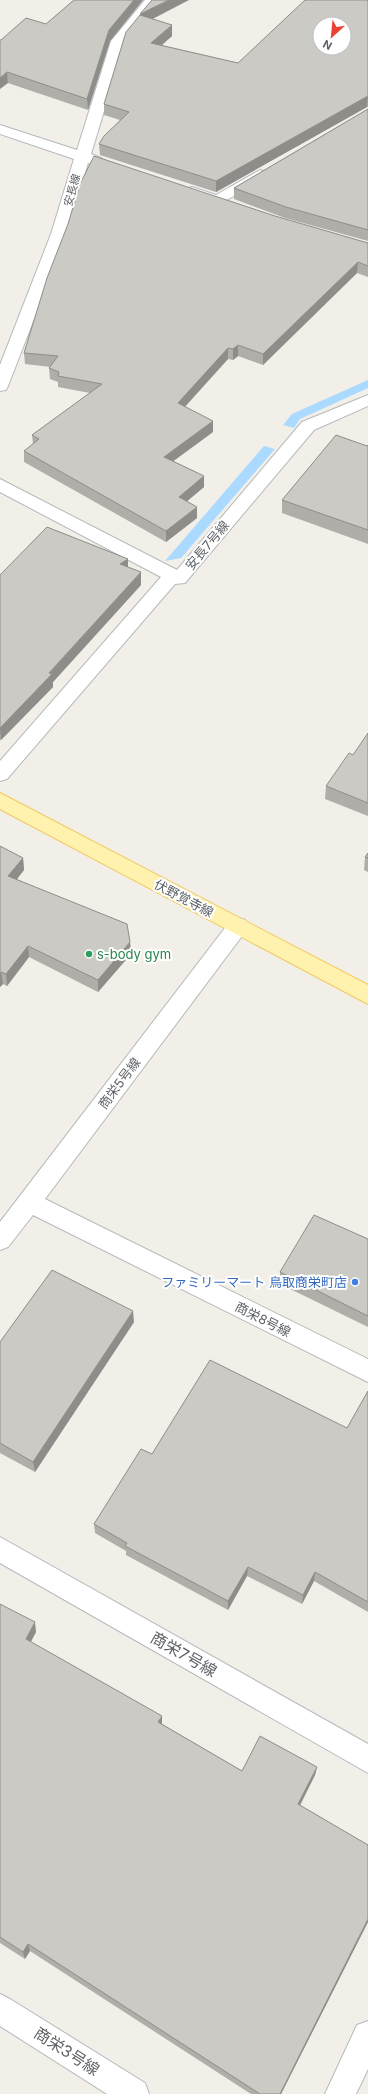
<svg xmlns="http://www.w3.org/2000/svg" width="368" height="2094" viewBox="0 0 368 2094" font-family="Inter,'Noto Sans JP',sans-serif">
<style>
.water{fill:#aadaff}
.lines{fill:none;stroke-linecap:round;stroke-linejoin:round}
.minor-casing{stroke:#b5b8bc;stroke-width:2}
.major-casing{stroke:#f2c960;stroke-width:2}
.minor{fill:#fff;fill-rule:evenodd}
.major{fill:#fff2af;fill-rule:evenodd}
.wall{fill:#afaea9}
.shaded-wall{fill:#8f8d8a}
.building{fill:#cccac5;stroke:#8f8d8a;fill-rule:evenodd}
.leisure-dot{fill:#2e9e5b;stroke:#fff;stroke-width:1.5}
.shop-dot{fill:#3f7fe0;stroke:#fff;stroke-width:1.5}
.labels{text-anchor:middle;stroke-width:4;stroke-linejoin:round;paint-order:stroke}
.far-street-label{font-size:11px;fill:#5f6368;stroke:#fff}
.street-label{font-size:13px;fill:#5f6368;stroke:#fff}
.leisure-label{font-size:13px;fill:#27864d;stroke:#fff;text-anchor:start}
.shop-label{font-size:13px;fill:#366cbe;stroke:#fff;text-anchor:end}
.near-street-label{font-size:16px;fill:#5f6368;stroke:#fff}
</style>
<rect width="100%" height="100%" fill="#f1efe8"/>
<path class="water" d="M 368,380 L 368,388 L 300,419 L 294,428 L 283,425 L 292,414 Z
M 264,446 L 275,449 L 181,558 L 165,561 Z"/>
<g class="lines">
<defs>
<path id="minor" d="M 145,0 L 159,0 L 125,42 L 91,154 L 101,158 L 104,161 L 101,164 L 96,166 L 88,163 L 67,234 L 8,386 L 6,390 L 0,391 L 0,365 L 51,234 L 74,159 L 0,134 L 0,125 L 77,150 L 111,41 Z
M 260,170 L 265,172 L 268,175 L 265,178 L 218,205 L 187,195 L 184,192 L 187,189 L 192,187 L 216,195 Z
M 368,395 L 368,406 L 314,430 L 185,583 L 175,584 L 7,779 L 0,781 L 0,761 L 161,577 L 0,492 L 0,479 L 177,570 L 302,422 Z
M 238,918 L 245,920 L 249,926 L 245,932 L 45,1199 L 368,1359 L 368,1382 L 33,1215 L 8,1247 L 0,1250 L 0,1222 L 231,920 Z
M 0,1537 L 368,1744 L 368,1773 L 0,1563 Z
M 0,1994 L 10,1999 L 145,2083 L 149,2094 L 107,2094 L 0,2026 Z
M 368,2021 L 368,2069 L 356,2094 L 325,2094 L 357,2025 Z"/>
<path id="major" d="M 0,793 L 368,985 L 368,1004 L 0,809 Z"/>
</defs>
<use href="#minor" class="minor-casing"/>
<use href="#major" class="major-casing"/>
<use href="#minor" class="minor"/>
<use href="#major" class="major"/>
</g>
<path class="wall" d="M 74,0 L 143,0 L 110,41 L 88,110 L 8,83 L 1,40 L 46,24 Z
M 368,0 L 368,107 L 367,107 L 216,192 L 100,155 L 99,144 L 120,120 L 104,115 L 104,104 L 141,16 L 140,14 L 152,19 L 172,36 L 161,45 L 238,63 Z
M 368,109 L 368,241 L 285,218 L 234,199 L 234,188 Z
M 275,216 L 368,243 L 368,277 L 357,273 L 263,365 L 238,356 L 233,360 L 228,359 L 185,407 L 213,432 L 173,461 L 204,476 L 204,487 L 187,501 L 197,518 L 166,542 L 24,462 L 24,451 L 33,444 L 32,435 L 90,393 L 58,387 L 58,382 L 50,379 L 49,368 L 51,367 L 25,364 L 24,353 Z
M 368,445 L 368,544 L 282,513 L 282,500 Z
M 128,559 L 128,568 L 141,585 L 53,682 L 53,687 L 1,740 L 0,740 L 0,575 Z
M 368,733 L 368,816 L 325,799 L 326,786 L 353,755 Z
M 0,846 L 23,858 L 24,870 L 17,879 L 130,942 L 131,954 L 98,992 L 29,957 L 7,986 L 3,984 L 0,987 Z
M 368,853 L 368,872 L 364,870 L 365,857 Z
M 368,1239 L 368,1327 L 280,1284 L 280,1272 Z
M 134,1322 L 35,1472 L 0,1453 L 0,1342 Z
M 368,1391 L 368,1612 L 314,1581 L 302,1604 L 247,1576 L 228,1610 L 126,1555 L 126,1551 L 95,1533 L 94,1524 L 152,1454 L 347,1428 Z
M 0,1604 L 36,1632 L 31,1642 L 162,1724 L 242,1771 L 317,1767 L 315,1775 L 300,1806 L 368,1845 L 368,1922 L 281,2094 L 251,2094 L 30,1951 L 25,1959 L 0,1943 Z"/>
<path class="shaded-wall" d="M 134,0 L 143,0 L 110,41 L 88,110 L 87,99 L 109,30 Z
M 169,0 L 189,0 L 141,25 L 140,14 Z
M 172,25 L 172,36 L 152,54 L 151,43 Z
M 7,72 L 8,83 L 0,89 L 0,78 Z
M 368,96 L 367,107 L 216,192 L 216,181 Z
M 358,262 L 357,273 L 263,365 L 263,354 Z
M 238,345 L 238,356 L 233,360 L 233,349 Z
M 228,348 L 228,359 L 178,414 L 178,403 Z
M 213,421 L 213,432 L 164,468 L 164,457 Z
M 204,476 L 204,487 L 179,508 L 179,497 Z
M 197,507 L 197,518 L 166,542 L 166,531 Z
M 128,559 L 128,571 L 120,564 Z
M 141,572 L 141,585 L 53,682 L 53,687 L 1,740 L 0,728 Z
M 23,858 L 24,870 L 10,888 L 8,876 Z
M 130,942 L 131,954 L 98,992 L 98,980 Z
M 28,946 L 29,957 L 7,986 L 6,974 Z
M 1,972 L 3,984 L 0,987 L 0,974 Z
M 133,1311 L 134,1322 L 35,1472 L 33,1462 Z
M 248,1567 L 247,1576 L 228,1610 L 228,1601 Z
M 315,1572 L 314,1581 L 302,1604 L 303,1595 Z
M 35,1622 L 36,1632 L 27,1648 L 26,1639 Z
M 162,1716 L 162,1725 L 158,1722 Z
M 317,1767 L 315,1775 L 296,1812 L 298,1804 Z
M 368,1919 L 368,1922 L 281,2094 L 280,2094 Z
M 28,1944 L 30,1951 L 25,1959 L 23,1952 Z"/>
<path class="building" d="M 74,0 L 134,0 L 109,30 L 87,99 L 7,72 L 0,78 L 0,40 L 1,40 L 26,18 L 46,24 Z
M 152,0 L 169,0 L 140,14 Z
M 305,0 L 368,0 L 368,96 L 216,181 L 99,144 L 104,136 L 129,112 L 104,104 L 126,32 L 140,15 L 172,25 L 151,43 L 238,63 ZM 320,24 L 344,24 L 344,48 L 320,48 Z
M 368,109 L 368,230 L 286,207 L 234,188 Z
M 94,156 L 275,216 L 368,243 L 368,266 L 358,262 L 263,354 L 238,345 L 233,349 L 228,348 L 178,403 L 213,421 L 164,457 L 204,476 L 179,497 L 197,507 L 166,531 L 24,451 L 39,439 L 32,435 L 102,384 L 58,376 L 59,372 L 49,368 L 58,356 L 24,353 L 47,278 L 68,224 L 80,184 Z
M 336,435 L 367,446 L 368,445 L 368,530 L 282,500 Z
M 47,527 L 128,559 L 120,564 L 141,572 L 49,673 L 52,674 L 0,728 L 0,575 Z
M 368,733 L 368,803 L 326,786 L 349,753 L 353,755 Z
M 0,846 L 23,858 L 8,876 L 127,924 L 130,942 L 98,980 L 28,946 L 6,974 L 1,972 L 0,974 Z
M 368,853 L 368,858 L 365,857 Z
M 314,1215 L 368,1239 L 368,1316 L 280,1272 Z
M 52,1270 L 133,1311 L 33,1462 L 0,1443 L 0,1342 Z
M 210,1360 L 347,1428 L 368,1391 L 368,1602 L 315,1572 L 303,1595 L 248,1567 L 228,1601 L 125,1546 L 127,1543 L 94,1524 L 141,1449 L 152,1454 Z
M 0,1604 L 35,1622 L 26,1639 L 162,1716 L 158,1722 L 242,1771 L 260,1736 L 317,1767 L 298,1804 L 368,1845 L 368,1919 L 280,2094 L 260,2094 L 28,1944 L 23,1952 L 0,1937 Z"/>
<circle class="leisure-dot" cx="89" cy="954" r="4"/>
<circle class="shop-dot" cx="355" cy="1282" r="4"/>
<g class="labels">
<g class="far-street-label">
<text transform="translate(72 190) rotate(-74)" y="4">安長線</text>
</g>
<g class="street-label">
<text transform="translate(207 545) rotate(-50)" y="5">安長7号線</text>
<text transform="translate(184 898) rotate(28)" y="5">伏野覚寺線</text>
<text transform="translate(119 1083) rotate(-53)" y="5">商栄5号線</text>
<text transform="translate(263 1319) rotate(27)" y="5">商栄8号線</text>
</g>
<g class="leisure-label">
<text x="97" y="959">s-body gym</text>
</g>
<g class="shop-label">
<text x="347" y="1287">ファミリーマート 鳥取商栄町店</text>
</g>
<g class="near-street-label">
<text transform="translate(184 1654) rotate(30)" y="6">商栄7号線</text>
<text transform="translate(67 2051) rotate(33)" y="6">商栄3号線</text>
</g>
</g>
<g transform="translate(332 36) rotate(207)"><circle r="19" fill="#ffffff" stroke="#bfc1c3"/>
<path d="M0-3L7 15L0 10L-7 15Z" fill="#ea4335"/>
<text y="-6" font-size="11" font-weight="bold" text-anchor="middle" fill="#5f6368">N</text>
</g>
</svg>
